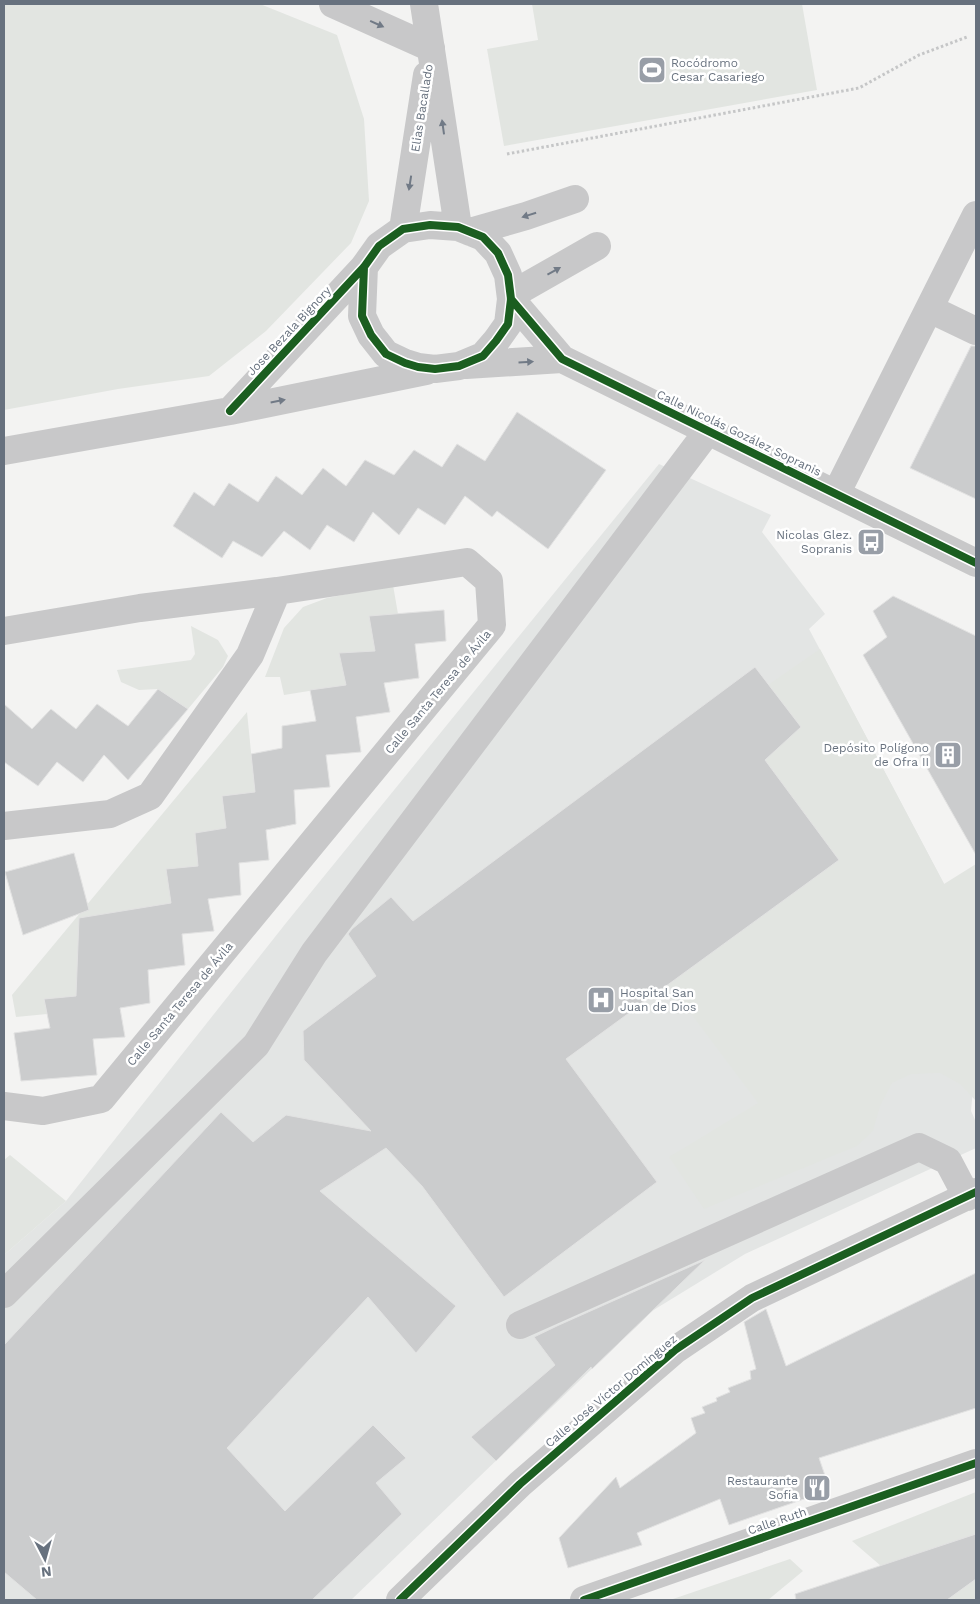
<svg xmlns="http://www.w3.org/2000/svg" width="980" height="1604" viewBox="0 0 980 1604" font-family="'Work Sans',sans-serif">
<style>
.built{fill:#e3e5e4}
.green{fill:#e2e5e1}
.building{fill:#cbcccd;stroke:#e2e2e2}
.lines{fill:none;stroke-linecap:round;stroke-linejoin:round}
.path{stroke:#c5c6c7;stroke-width:3;stroke-dasharray:2.5 2.5;stroke-linecap:butt}
.minor{stroke:#c8c8c9;stroke-width:28}
.cycleway-casing{stroke:#fff;stroke-width:11}
.cycleway{stroke:#1b5e20;stroke-width:8}
.oneway{fill:#717a86}
.labels{text-anchor:middle;stroke-width:5;stroke-linejoin:round;paint-order:stroke}
.poi-label{font-size:12px;fill:#67717e;stroke:#fff;text-anchor:end}
.street-label{font-size:12px;fill:#67717e;stroke:#fff}
</style>
<rect width="100%" height="100%" fill="#f3f3f2"/>
<path class="built" d="M 659,464 L 771,515 L 762,532 L 825,614 L 809,629 L 976,944 L 976,1056 L 971,1111 L 976,1122 L 976,1148 L 745,1254 L 652,1311 L 351,1600 L 4,1600 L 4,1255 L 66,1201 L 286,923 Z"/>
<path class="green" d="M 4,4 L 260,4 L 337,35 L 364,119 L 369,201 L 351,243 L 266,331 L 209,376 L 118,389 L 4,410 Z
M 532,4 L 802,4 L 817,90 L 504,146 L 487,49 L 538,40 Z
M 393,585 L 398,614 L 375,651 L 346,685 L 284,695 L 280,677 L 265,677 L 284,628 L 303,607 L 327,598 Z
M 191,626 L 218,640 L 228,656 L 223,667 L 188,709 L 158,689 L 139,690 L 121,682 L 117,670 L 191,660 L 195,654 Z
M 820,649 L 944,884 L 976,864 L 976,1101 L 960,1084 L 940,1073 L 911,1074 L 892,1083 L 880,1106 L 873,1131 L 857,1146 L 704,1209 L 669,1157 L 758,1103 L 680,999 L 668,985 L 839,860 L 765,760 L 801,727 L 768,685 Z
M 247,712 L 255,792 L 222,796 L 226,828 L 198,866 L 167,869 L 171,903 L 136,909 L 137,939 L 76,996 L 44,999 L 47,1014 L 16,1017 L 12,995 Z
M 10,1155 L 66,1201 L 4,1255 L 4,1160 Z
M 976,1492 L 976,1534 L 881,1566 L 852,1541 Z
M 790,1559 L 803,1571 L 768,1600 L 670,1600 Z
M 976,1579 L 976,1600 L 947,1600 Z"/>
<path class="building" d="M 971,346 L 976,346 L 976,499 L 910,468 Z
M 517,412 L 606,470 L 548,549 L 497,511 L 492,517 L 465,496 L 445,525 L 418,508 L 399,535 L 373,512 L 354,542 L 327,525 L 310,550 L 284,531 L 262,557 L 233,541 L 222,558 L 173,526 L 194,492 L 214,506 L 229,483 L 258,502 L 276,476 L 302,495 L 323,468 L 346,486 L 365,460 L 394,475 L 414,450 L 442,467 L 457,444 L 485,461 Z
M 893,596 L 976,636 L 976,855 L 863,655 L 887,637 L 873,611 Z
M 444,610 L 446,641 L 415,644 L 419,678 L 384,683 L 390,712 L 356,717 L 361,752 L 326,755 L 330,787 L 294,790 L 296,824 L 266,830 L 269,860 L 239,863 L 241,895 L 208,899 L 214,931 L 182,934 L 185,965 L 148,970 L 150,1003 L 120,1008 L 125,1037 L 93,1039 L 97,1075 L 21,1081 L 14,1033 L 50,1028 L 44,999 L 76,996 L 79,918 L 171,903 L 166,869 L 198,866 L 195,833 L 226,828 L 222,796 L 255,792 L 251,754 L 282,748 L 282,726 L 316,721 L 310,690 L 346,685 L 339,653 L 375,651 L 369,616 Z
M 755,667 L 801,727 L 765,760 L 839,860 L 566,1059 L 657,1182 L 504,1297 L 422,1186 L 386,1148 L 320,1191 L 456,1306 L 416,1353 L 368,1297 L 227,1448 L 285,1511 L 373,1425 L 406,1458 L 376,1483 L 402,1514 L 312,1600 L 37,1600 L 4,1572 L 4,1345 L 221,1112 L 253,1142 L 286,1115 L 371,1131 L 304,1060 L 303,1031 L 376,976 L 348,934 L 352,929 L 391,897 L 413,921 Z
M 158,689 L 188,709 L 128,780 L 104,755 L 83,782 L 57,762 L 38,786 L 4,762 L 4,704 L 32,729 L 51,709 L 76,729 L 97,704 L 128,726 Z
M 74,853 L 89,910 L 23,935 L 5,872 Z
M 705,1260 L 592,1369 L 591,1367 L 496,1461 L 471,1437 L 555,1365 L 534,1337 L 559,1325 Z
M 976,1273 L 976,1408 L 819,1458 L 830,1490 L 729,1525 L 720,1499 L 637,1533 L 642,1545 L 568,1568 L 559,1538 L 616,1477 L 620,1488 L 696,1433 L 691,1418 L 705,1413 L 702,1407 L 717,1401 L 716,1398 L 730,1392 L 728,1388 L 751,1379 L 750,1371 L 756,1369 L 744,1322 L 766,1309 L 786,1366 Z
M 976,1534 L 976,1579 L 947,1600 L 796,1600 L 795,1594 Z"/>
<g class="lines">
<path class="path" d="M 507,154 L 859,88 L 919,55 L 967,37"/>
<path class="minor" d="M 333,4 L 431,48
M 424,4 L 458,227
M 403,229 L 427,75
M 470,232 L 526,216 L 575,199
M 511,295 L 597,246
M 511,299 L 562,359 L 976,563
M 930,309 L 976,331
M 466,365 L 562,359
M 230,411 L 364,267 L 379,246 L 403,229 L 430,225 L 458,227 L 483,237 L 498,253 L 508,275 L 511,299 L 508,324 L 496,341 L 483,356 L 459,366 L 435,369 L 418,367 L 405,363 L 386,354 L 371,335 L 362,316 L 364,267
M 4,451 L 230,411 L 426,371
M 836,494 L 976,215
M 4,631 L 140,608 L 277,591 L 467,562 L 489,581 L 492,625 L 101,1099 L 43,1111 L 4,1106
M 4,826 L 110,814 L 150,796 L 250,655 L 277,591
M 4,1294 L 256,1045 L 314,953 L 708,431
M 520,1325 L 919,1147 L 948,1161 L 967,1197
M 400,1600 L 520,1484 L 675,1350 L 752,1298 L 976,1192
M 584,1600 L 976,1463"/>
<defs>
<path id="cycleway" d="M 511,299 L 562,359 L 976,563
M 230,411 L 364,267 L 379,246 L 403,229 L 430,225 L 458,227 L 483,237 L 498,253 L 508,275 L 511,299 L 508,324 L 496,341 L 483,356 L 459,366 L 435,369 L 418,367 L 405,363 L 386,354 L 371,335 L 362,316 L 364,267
M 400,1600 L 520,1484 L 675,1350 L 752,1298 L 976,1192
M 584,1600 L 976,1463"/>
</defs>
<use href="#cycleway" class="cycleway-casing"/>
<use href="#cycleway" class="cycleway"/>
</g>
<defs><path id="oneway-solid" d="M-6-.8H1V-3.2L6.5 0L1 3.2V.8H-6Z" transform="scale(1.25)"/></defs>
<g class="oneway">
<use href="#oneway-solid" transform="translate(377 24) rotate(24)"/>
<use href="#oneway-solid" transform="translate(443 127) rotate(-98)"/>
<use href="#oneway-solid" transform="translate(410 183) rotate(99)"/>
<use href="#oneway-solid" transform="translate(529 215) rotate(162)"/>
<use href="#oneway-solid" transform="translate(554 271) rotate(-29)"/>
<use href="#oneway-solid" transform="translate(526 362) rotate(-4)"/>
<use href="#oneway-solid" transform="translate(278 401) rotate(-11)"/>
</g>
<defs>
<symbol id="stadium-square" viewBox="-11 -11 22 22"><rect x="-9" y="-9" width="18" height="18" rx="4" fill="#989ea7" stroke="#fff"/><path d="M0-5a6.5 5 0 1 0 0 10a6.5 5 0 1 0 0-10ZM-3.5-1.8h7v3.6h-7Z" fill="#fff"/></symbol>
<symbol id="bus-square" viewBox="-11 -11 22 22"><rect x="-9" y="-9" width="18" height="18" rx="4" fill="#989ea7" stroke="#fff"/><path d="M-5-6H5V4H4V6H2V4H-2V6H-4V4H-5ZM-3.5-4V0h7V-4ZM-3.5 1.2v1.5H-2V1.2ZM2 1.2v1.5H3.5V1.2Z" fill="#fff"/></symbol>
<symbol id="building-square" viewBox="-11 -11 22 22"><rect x="-9" y="-9" width="18" height="18" rx="4" fill="#989ea7" stroke="#fff"/><path d="M-4-6H4V6H1V3H-1V6H-4ZM-2.5-4.3h1.7v1.8h-1.7ZM.8-4.3h1.7v1.8H.8ZM-2.5-1h1.7V.8h-1.7ZM.8-1h1.7V.8H.8Z" fill="#fff"/></symbol>
<symbol id="hospital-square" viewBox="-11 -11 22 22"><rect x="-9" y="-9" width="18" height="18" rx="4" fill="#989ea7" stroke="#fff"/><path d="M-5-5h3v3.5h4V-5h3V5h-3V1.5h-4V5h-3Z" fill="#fff"/></symbol>
<symbol id="restaurant-square" viewBox="-11 -11 22 22"><rect x="-9" y="-9" width="18" height="18" rx="4" fill="#989ea7" stroke="#fff"/><path d="M-5-6h1v4h1v-4h1v4h1v-4h1v5L-1.5 .5V6h-2V.5L-5-1ZM5-6V6H3V1.5H1.5Q1.5-4 5-6Z" fill="#fff"/></symbol>
</defs>
<g fill-rule="evenodd">
<use href="#stadium-square" x="636" y="54" width="32" height="32"/>
<use href="#bus-square" x="855" y="526" width="32" height="32"/>
<use href="#building-square" x="932" y="739" width="32" height="32"/>
<use href="#hospital-square" x="585" y="984" width="32" height="32"/>
<use href="#restaurant-square" x="801" y="1472" width="32" height="32"/>
</g>
<g class="labels">
<g class="poi-label">
<text x="671" y="67" text-anchor="start">Rocódromo<tspan x="671" dy="14">Cesar Casariego</tspan></text>
<text x="852" y="539">Nicolas Glez.<tspan x="852" dy="14">Sopranis</tspan></text>
<text x="929" y="752">Depósito Polígono<tspan x="929" dy="14">de Ofra II</tspan></text>
<text x="620" y="997" text-anchor="start">Hospital San<tspan x="620" dy="14">Juan de Dios</tspan></text>
<text x="798" y="1485">Restaurante<tspan x="798" dy="14">Sofia</tspan></text>
</g>
<g class="street-label">
<text transform="translate(422 108) rotate(-81)" y="4">Elias Bacallado</text>
<text transform="translate(289 331) rotate(-47)" y="4">Jose Bezala Bignory</text>
<text transform="translate(739 433) rotate(26)" y="4">Calle Nicolás Gozález Sopranis</text>
<text transform="translate(438 692) rotate(-50)" y="4">Calle Santa Teresa de Ávila</text>
<text transform="translate(180 1004) rotate(-50)" y="4">Calle Santa Teresa de Ávila</text>
<text transform="translate(611 1391) rotate(-40)" y="4">Calle José Víctor Domínguez</text>
<text transform="translate(777 1521) rotate(-19)" y="4">Calle Ruth</text>
</g>
</g>
<rect width="980" height="1604" fill="none" stroke="#67717e" stroke-width="10"/>
<g transform="translate(45 1559) rotate(174)" stroke="#ffffff" stroke-width="4" paint-order="stroke">
<path d="M0-4L9 19L0 12L-9 19Z" fill="#67717e"/>
<text y="-8" font-size="14" font-weight="bold" text-anchor="middle" fill="#67717e">N</text>
</g>
</svg>
